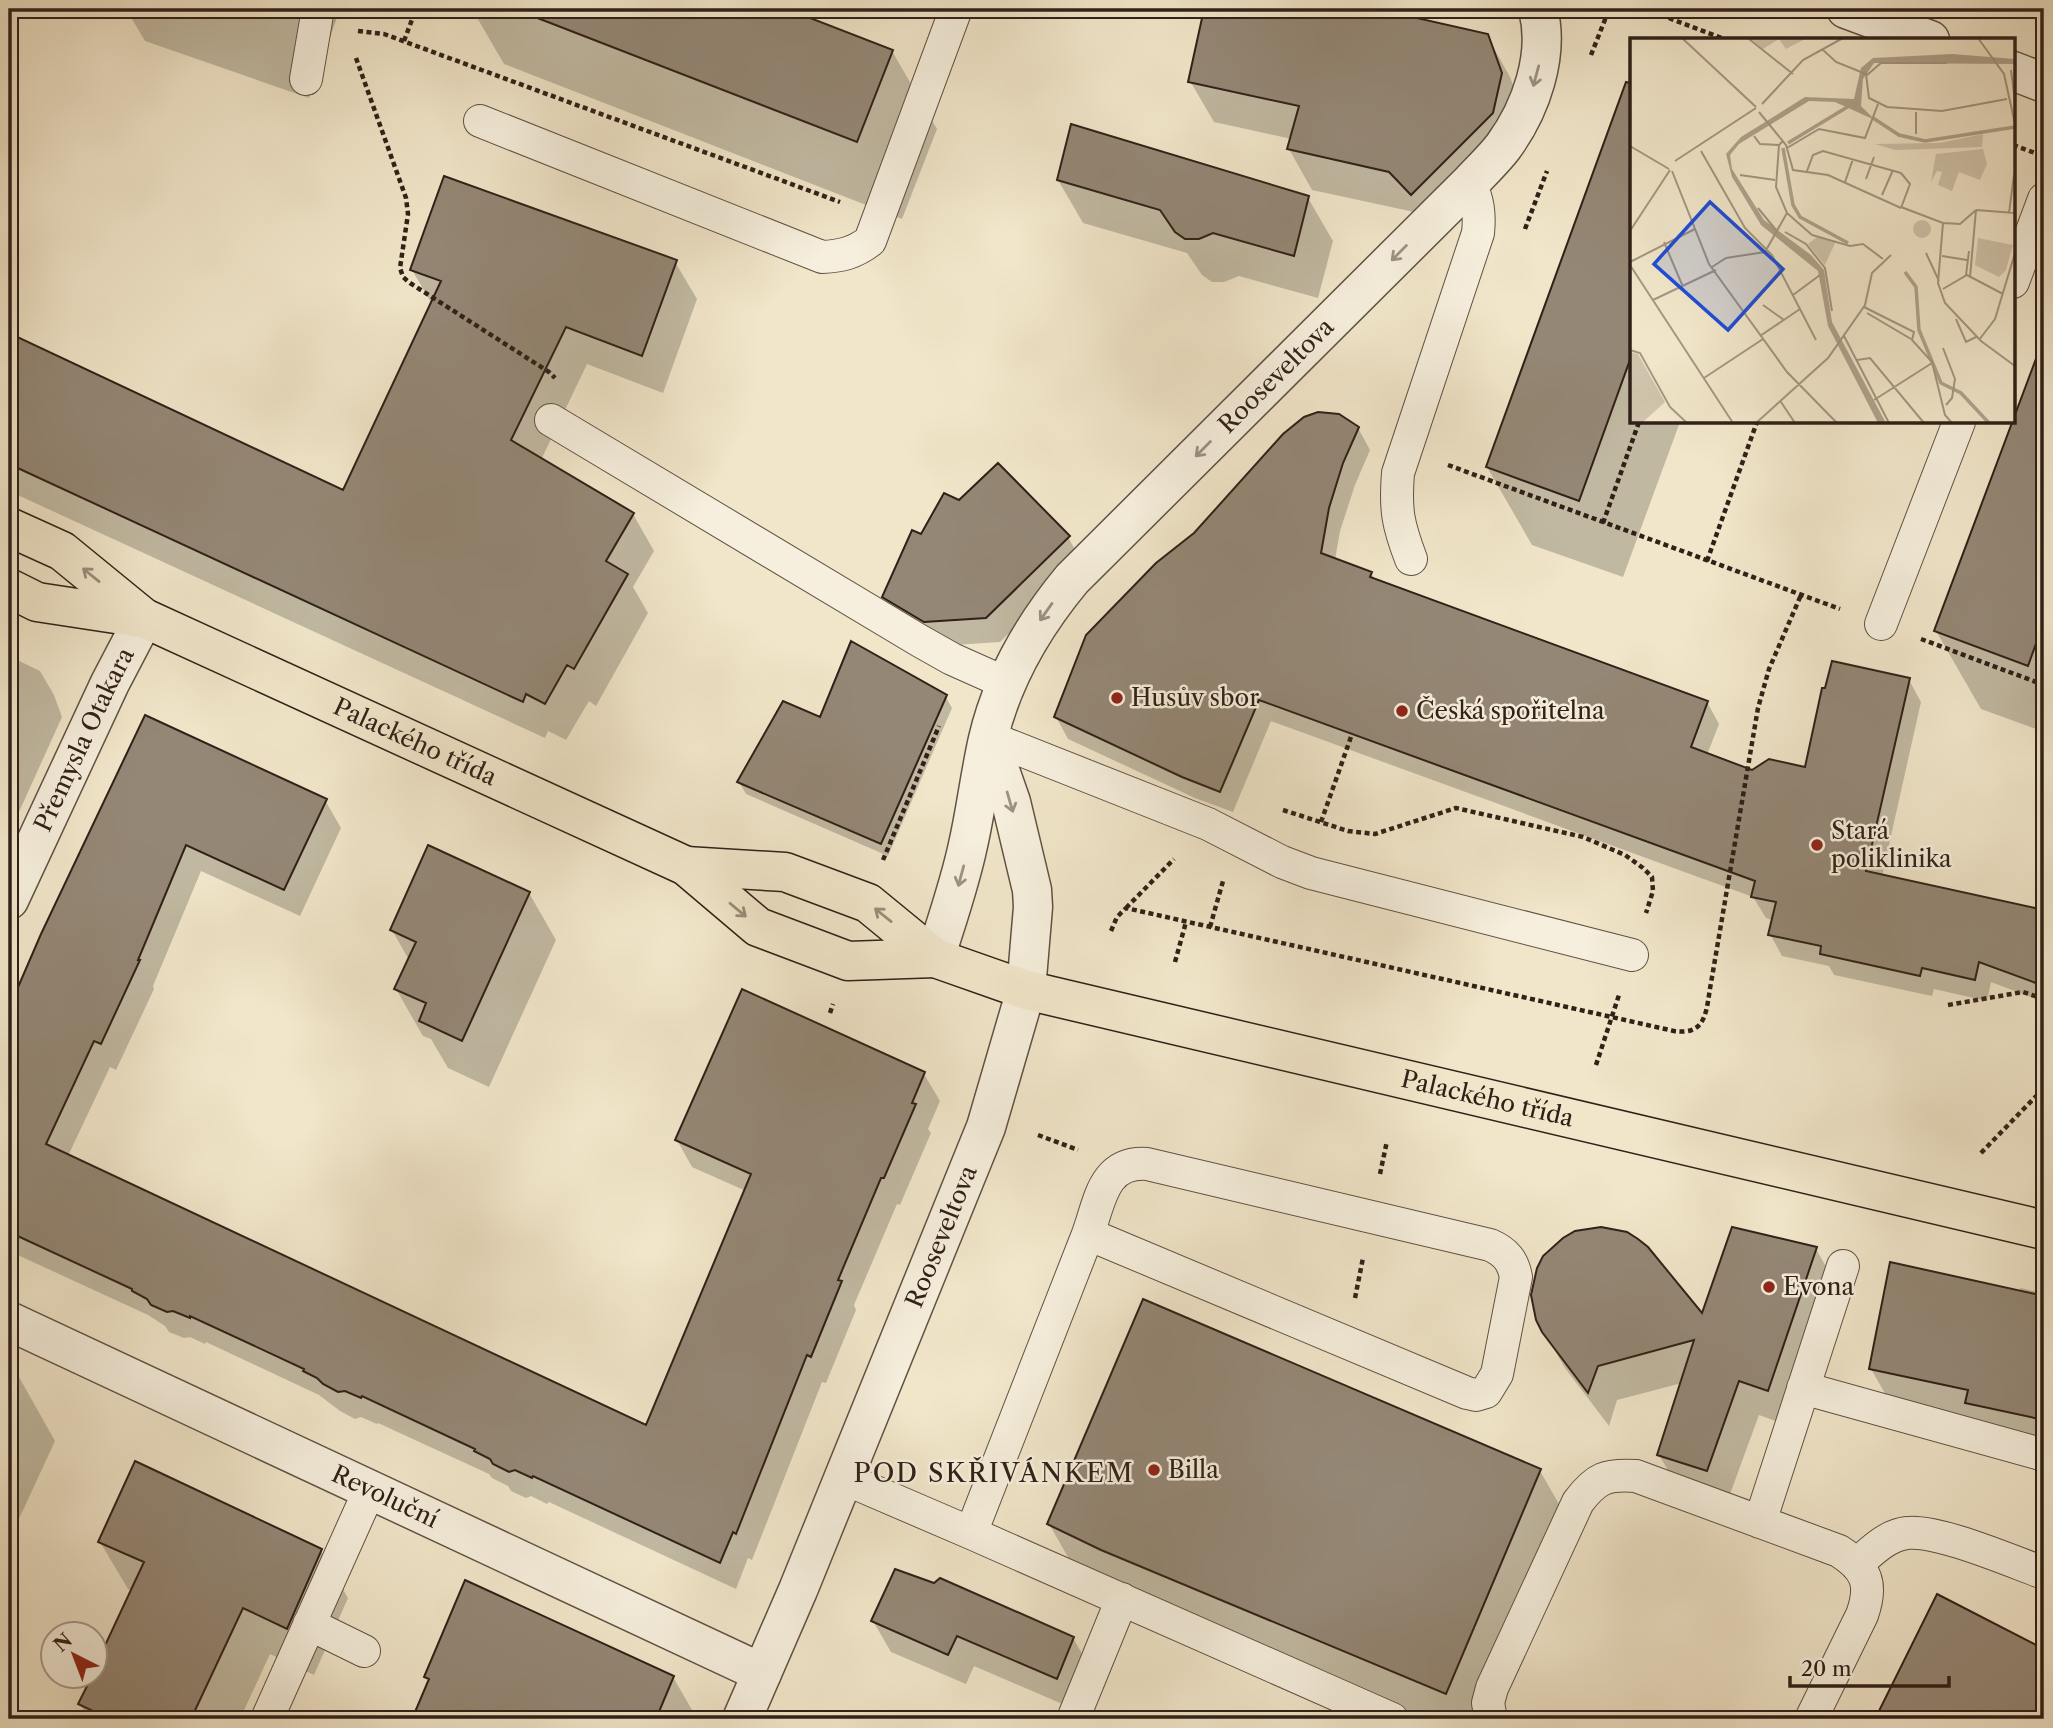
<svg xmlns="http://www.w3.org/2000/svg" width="2053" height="1728" viewBox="0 0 2053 1728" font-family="'Libre Caslon Text',serif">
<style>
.shadow{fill:#0003}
.building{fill:#948775;stroke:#302018;stroke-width:2}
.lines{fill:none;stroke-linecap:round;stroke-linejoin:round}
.lane-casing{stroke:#605244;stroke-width:34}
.street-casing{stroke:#605244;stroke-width:41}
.primary-casing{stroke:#302018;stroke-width:41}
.path{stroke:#302018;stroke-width:4.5;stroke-dasharray:5 3.5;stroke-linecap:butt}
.lane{stroke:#f6efdd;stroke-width:32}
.street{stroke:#f6efdd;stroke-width:38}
.primary{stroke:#f1e6ca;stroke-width:38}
.oneway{stroke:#9d9284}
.oneway2{stroke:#9a8d7a}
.poi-dot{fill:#8f2418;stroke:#f6efdd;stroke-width:2.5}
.labels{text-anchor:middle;stroke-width:5;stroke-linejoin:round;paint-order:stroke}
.street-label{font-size:24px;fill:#302018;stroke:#f6efdd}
.poi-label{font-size:24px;fill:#302018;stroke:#f6efdd;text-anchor:start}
.neighbourhood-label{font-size:26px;letter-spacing:2px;fill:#302018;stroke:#f6efdd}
.inset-river{fill:none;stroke:#afa38d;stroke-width:3.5}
.inset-road{fill:none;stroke:#a49783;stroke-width:2}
.view{fill:#1d4ed8;fill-opacity:0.15;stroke:#1d4ed8;stroke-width:3.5}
.inset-edge{fill:none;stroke:#302018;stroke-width:3.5}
</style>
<rect width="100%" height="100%" fill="#f1e6ca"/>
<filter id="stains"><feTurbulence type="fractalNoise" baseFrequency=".00286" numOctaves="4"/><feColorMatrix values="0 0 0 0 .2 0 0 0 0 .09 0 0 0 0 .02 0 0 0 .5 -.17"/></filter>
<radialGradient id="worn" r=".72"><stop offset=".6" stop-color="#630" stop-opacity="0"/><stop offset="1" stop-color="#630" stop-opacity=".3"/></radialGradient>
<path class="shadow" d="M 9,9 L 22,9 L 9,48 Z
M 126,9 L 340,9 L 309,98 L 145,41 Z
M 472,9 L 782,9 L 892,51 L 937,129 L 902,219 L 504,64 Z
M 1206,9 L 1366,9 L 1487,36 L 1510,77 L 1524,115 L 1414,212 L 1312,190 L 1289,149 L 1292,139 L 1214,122 L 1190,81 Z
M 1631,72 L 1631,422 L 1680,422 L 1623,577 L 1532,545 L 1487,467 Z
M 1058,180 L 1308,198 L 1333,241 L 1318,298 L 1239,276 L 1224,282 L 1212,282 L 1202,275 L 1187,253 L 1083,223 Z
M 675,262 L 697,299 L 663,393 L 587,364 L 541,460 L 633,514 L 654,551 L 633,587 L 648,613 L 596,706 L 589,701 L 566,740 L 548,731 L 545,738 L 9,491 L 9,335 L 344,493 L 432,304 L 412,270 Z
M 2044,341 L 2044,732 L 1981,709 L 1936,631 Z
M 1358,428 L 1370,450 L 1355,485 L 1340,531 L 1335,560 L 1371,573 L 1376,581 L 1707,702 L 1719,724 L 1707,755 L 1752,771 L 1806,769 L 1909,680 L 1921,702 L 1882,876 L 2044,911 L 2044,1002 L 1991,982 L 1987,1001 L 1934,989 L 1932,996 L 1834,975 L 1829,966 L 1782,956 L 1770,934 L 1773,920 L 1766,918 L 1753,897 L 1271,721 L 1233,812 L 1195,798 L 1068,739 L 1056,717 Z
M 921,536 L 1068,537 L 1082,562 L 1000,642 L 940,646 L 899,622 L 884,597 Z
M 9,656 L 40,671 L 54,695 L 62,717 L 9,834 Z
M 945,696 L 952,708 L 888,856 L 746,794 L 739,782 L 821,719 Z
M 146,718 L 325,800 L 341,828 L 300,916 L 201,871 L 153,986 L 154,989 L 116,1070 L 110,1067 L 68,1156 L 647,1427 L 746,1191 L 692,1167 L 677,1140 L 924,1074 L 940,1101 L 928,1129 L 931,1133 L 900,1205 L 897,1204 L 854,1305 L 856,1310 L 826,1383 L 822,1382 L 752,1560 L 748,1558 L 736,1589 L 549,1502 L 547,1504 L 531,1496 L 526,1498 L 511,1491 L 508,1486 L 492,1478 L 489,1474 L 378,1423 L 377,1424 L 361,1417 L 355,1419 L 340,1411 L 319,1395 L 206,1342 L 205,1344 L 190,1337 L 184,1338 L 169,1332 L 165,1326 L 148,1315 L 9,1251 L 9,1010 Z
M 529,893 L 556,940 L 489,1087 L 448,1068 L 431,1039 L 423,1036 L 396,989 L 409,960 L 392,930 Z
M 1816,1249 L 1836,1284 L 1787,1425 L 1759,1415 L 1726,1505 L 1679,1489 L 1659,1455 L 1682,1383 L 1617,1400 L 1609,1426 L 1565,1368 L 1544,1332 L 1703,1316 Z
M 2020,1288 L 2044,1293 L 2044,1455 L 1891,1404 L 1871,1369 L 2020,1292 Z
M 9,1373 L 19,1377 L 55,1441 L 18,1521 L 9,1516 Z
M 1540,1471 L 1567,1518 L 1482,1719 L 1424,1719 L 1130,1596 L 1076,1571 L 1049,1524 Z
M 100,1542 L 321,1551 L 348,1598 L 314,1675 L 270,1654 L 240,1719 L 89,1719 L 80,1704 L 132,1591 L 128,1589 Z
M 1938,1596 L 2044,1651 L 2044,1719 L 1877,1719 Z
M 873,1621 L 1073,1638 L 1091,1669 L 1074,1709 L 974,1666 L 966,1684 L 891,1652 Z
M 426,1677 L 673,1677 L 696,1717 L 695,1719 L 414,1719 L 429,1683 Z
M 843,1715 L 854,1719 L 841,1719 Z"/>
<path class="building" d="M 522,9 L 787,9 L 893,50 L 857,142 L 522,12 Z
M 1204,9 L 1377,9 L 1488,34 L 1502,73 L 1493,113 L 1411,195 L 1389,172 L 1287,149 L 1299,106 L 1188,82 Z
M 1626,82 L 1631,83 L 1631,357 L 1579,501 L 1486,467 Z
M 1071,124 L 1309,196 L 1294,256 L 1213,233 L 1199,239 L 1185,239 L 1175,232 L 1160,210 L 1057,180 Z
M 444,176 L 677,260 L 642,356 L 566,327 L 511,440 L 634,513 L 606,561 L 628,574 L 574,669 L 567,665 L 545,704 L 526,694 L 523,702 L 9,464 L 9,333 L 343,490 L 441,281 L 410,270 Z
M 2040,348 L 2044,349 L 2044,621 L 2028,666 L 1934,631 Z
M 1318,412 L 1339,414 L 1359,427 L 1343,463 L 1329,508 L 1321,553 L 1372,572 L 1370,577 L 1708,701 L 1691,747 L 1752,770 L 1769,759 L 1805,767 L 1822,688 L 1825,688 L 1832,661 L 1910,678 L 1866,871 L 2044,910 L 2044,986 L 1979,962 L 1975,980 L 1922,968 L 1920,976 L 1820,954 L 1821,946 L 1768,935 L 1776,902 L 1751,897 L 1755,881 L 1259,700 L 1220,792 L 1182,777 L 1054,717 L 1086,635 L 1156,563 L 1194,533 L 1283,434 L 1304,417 Z
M 998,463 L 1070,536 L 986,618 L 924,622 L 882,597 L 912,530 L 921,534 L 944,493 L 959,500 Z
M 851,641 L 947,695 L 881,844 L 737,782 L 783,701 L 820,717 Z
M 145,715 L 327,799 L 284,890 L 186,845 L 138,960 L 140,960 L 101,1044 L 94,1041 L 46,1144 L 646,1425 L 751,1174 L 675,1140 L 742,989 L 925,1072 L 912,1103 L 916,1104 L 884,1178 L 881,1178 L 838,1280 L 842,1281 L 811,1357 L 807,1355 L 736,1534 L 733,1532 L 720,1563 L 533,1476 L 532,1478 L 515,1470 L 509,1472 L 493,1464 L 490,1459 L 474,1451 L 475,1449 L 362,1396 L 361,1398 L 345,1391 L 338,1392 L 323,1384 L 317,1378 L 303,1371 L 304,1369 L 190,1316 L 190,1318 L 173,1311 L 167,1312 L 151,1305 L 147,1299 L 132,1291 L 132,1289 L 9,1232 L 9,1008 L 41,934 Z
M 428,845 L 530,892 L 462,1041 L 419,1021 L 426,1003 L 394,989 L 416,942 L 390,930 Z
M 1601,1227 L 1627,1232 L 1638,1239 L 1648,1247 L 1702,1313 L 1732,1227 L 1817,1247 L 1768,1391 L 1739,1381 L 1707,1471 L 1657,1455 L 1694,1340 L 1598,1366 L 1588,1393 L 1542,1332 L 1536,1320 L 1531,1295 L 1537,1268 L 1543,1256 L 1563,1238 L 1575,1231 Z
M 1890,1262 L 2044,1296 L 2044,1420 L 1965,1403 L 1968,1390 L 1869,1369 Z
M 1143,1299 L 1541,1469 L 1446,1694 L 1101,1550 L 1047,1524 Z
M 135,1461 L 322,1549 L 287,1629 L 243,1608 L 191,1719 L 110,1719 L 78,1704 L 92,1676 L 94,1676 L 94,1669 L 144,1562 L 98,1542 Z
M 895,1569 L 934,1583 L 940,1578 L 1074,1637 L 1057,1679 L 957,1636 L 948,1655 L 871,1621 Z
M 465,1580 L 674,1676 L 656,1719 L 412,1719 L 429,1679 L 424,1677 Z
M 1937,1594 L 2044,1649 L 2044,1719 L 1875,1719 Z"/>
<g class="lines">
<defs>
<path id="lane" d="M 306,79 L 318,9
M 480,121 L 822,257 C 842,256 854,253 870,241 L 956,9
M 2013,282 L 2044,199
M 551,420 L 920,641 L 952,659 L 1008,684
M 1411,559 C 1398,525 1395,510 1398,473 L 1478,233 C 1480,214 1478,200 1470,183
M 1881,624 L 1959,422
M 988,737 L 1208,824 L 1282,862 L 1311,873 L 1632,955
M 1803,1388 L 2044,1455
M 843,1478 L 971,1533 L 1392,1719
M 1760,1522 L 1843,1266
M 971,1533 L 1088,1234 L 1467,1393 L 1476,1395 L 1486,1392 L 1497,1374 L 1516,1277 C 1513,1261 1506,1252 1490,1245 L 1147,1164 C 1103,1161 1100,1201 1088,1234
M 1857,1564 C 1871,1552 1887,1535 1907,1533 C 1937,1529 2013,1562 2044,1573
M 309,1624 L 364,1651
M 267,1719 L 370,1489
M 1073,1719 L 1122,1599
M 1491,1719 L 1488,1703 L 1492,1688 L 1578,1502 C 1596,1478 1606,1474 1636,1476 L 1839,1551 C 1867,1569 1873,1584 1862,1615 L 1811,1719"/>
<g id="street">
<path d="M 1846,9 L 1930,40"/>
<path d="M 2013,71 L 2044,83"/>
<path id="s1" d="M 9,900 L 110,683 L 144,618"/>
<path id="s2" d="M 935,958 C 947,920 960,883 968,845 C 976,810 980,774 988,739 C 1002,680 1033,626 1072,579 L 1470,183 C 1481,171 1493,160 1503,147 C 1531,109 1550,55 1538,9"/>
<path id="s3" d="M 9,1321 L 762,1673"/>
<path id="s4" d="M 742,1719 L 798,1590 L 986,1127 L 1026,990 L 1033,907 L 1032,890 L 1011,802 L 989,739"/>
</g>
<g id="primary">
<path id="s5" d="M 9,527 L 62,551 L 144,618 L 686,866 L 758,927 L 848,961 L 935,958"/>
<path d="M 9,588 L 37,602 L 142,618"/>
<path id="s6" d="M 686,866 L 785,872 L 868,903 L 935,958 L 1026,990 L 2044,1230"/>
</g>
</defs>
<use href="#lane" class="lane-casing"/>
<use href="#street" class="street-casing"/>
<use href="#primary" class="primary-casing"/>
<path class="path" d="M 1645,9 L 1727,40
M 358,31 L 384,34 L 840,202
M 404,41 L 416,9
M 1591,55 L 1608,12 L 1615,9
M 356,58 L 406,198 L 408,214 L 400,268 L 403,277 L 410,283 L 549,372 L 555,378
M 2013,145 L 2038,154
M 1525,229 L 1547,171
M 1448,465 L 1840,609
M 1603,523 L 1639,422
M 1707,561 L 1757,422
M 1921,639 L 2044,685
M 1283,810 L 1348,831 L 1375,834 L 1456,808 L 1583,837 L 1625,855 L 1643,868 L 1652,877 L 1653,891 L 1646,913
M 1321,822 L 1352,734
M 883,860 L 939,726
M 1126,908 L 1174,859
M 1210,927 L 1223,881
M 1111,931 L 1117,917 L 1126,908 L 1674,1031 C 1708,1036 1706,1009 1711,983 L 1758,708 L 1769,669 L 1801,595
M 1175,962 L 1186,922
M 1948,1005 L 2023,992 L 2044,999
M 830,1013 L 833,1004
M 1596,1065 L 1619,995
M 1038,1135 L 1078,1150
M 1981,1153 L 2044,1088
M 1380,1174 L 1387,1141
M 1355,1298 L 1363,1258"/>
<use href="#lane" class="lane"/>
<use href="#street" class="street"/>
<use href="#primary" class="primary"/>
</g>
<defs><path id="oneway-shaft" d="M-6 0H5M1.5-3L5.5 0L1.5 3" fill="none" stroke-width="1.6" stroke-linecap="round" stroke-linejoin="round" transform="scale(1.75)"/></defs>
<g class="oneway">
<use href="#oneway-shaft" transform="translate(1536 76) rotate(105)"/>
<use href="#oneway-shaft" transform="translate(1399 253) rotate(135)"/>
<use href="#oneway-shaft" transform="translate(1203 449) rotate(135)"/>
<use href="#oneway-shaft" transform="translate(1046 612) rotate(125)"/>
<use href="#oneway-shaft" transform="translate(1010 802) rotate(74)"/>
<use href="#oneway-shaft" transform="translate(961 876) rotate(105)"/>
</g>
<g class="oneway2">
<use href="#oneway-shaft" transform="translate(91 575) rotate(-141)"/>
<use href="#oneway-shaft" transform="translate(738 910) rotate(40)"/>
<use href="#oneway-shaft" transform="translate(883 915) rotate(-141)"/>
</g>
<g class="poi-dot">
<circle cx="1117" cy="698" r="7"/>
<circle cx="1402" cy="711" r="7"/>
<circle cx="1817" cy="845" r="7"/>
<circle cx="1769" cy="1287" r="7"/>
<circle cx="1154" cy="1470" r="7"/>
</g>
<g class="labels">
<g class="street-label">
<text dy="8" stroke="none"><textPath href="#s2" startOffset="696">Rooseveltova</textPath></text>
<text dy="8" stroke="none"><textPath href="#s1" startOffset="177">Přemysla Otakara</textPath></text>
<text dy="8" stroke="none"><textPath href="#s5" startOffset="462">Palackého třída</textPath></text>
<text dy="8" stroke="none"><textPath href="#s6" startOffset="845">Palackého třída</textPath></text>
<text dy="8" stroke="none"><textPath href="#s4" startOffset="522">Rooseveltova</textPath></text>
<text dy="8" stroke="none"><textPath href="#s3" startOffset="415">Revoluční</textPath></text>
</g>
<g class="poi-label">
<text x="1131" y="706">Husův sbor</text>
<text x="1416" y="719">Česká spořitelna</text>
<text x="1831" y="839">Stará<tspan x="1831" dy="28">poliklinika</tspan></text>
<text x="1783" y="1295">Evona</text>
<text x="1168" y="1478">Billa</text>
</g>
<g class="neighbourhood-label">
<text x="994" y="1482">POD SKŘIVÁNKEM</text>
</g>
</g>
<g transform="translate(1630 38)">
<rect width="385" height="385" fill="#f1e6ca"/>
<path d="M 177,0 L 156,11 L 149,1 L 133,11 L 121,1 ZM 0,314 L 8,316 L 35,364 L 12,385 L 0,385 Z" fill="#d0c4ac"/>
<path d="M 353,96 L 352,109 L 265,112 L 245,106 L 310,105 Z" fill="#d0c4ac"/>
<path d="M 353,111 L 357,126 L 350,142 L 329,134 L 322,153 L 308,147 L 312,134 L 307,133 L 301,144 L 306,116 ZM283 191a9 9 0 1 1 18 0a9 9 0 1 1-18 0ZM 187,199 L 206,203 L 195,227 L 178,206 ZM 348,200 L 383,207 L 376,232 L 369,239 L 345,227 Z" fill="#d0c4ac"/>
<path d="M 322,16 L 385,21 L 385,26 L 244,25 L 233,41 L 231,68 L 245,82 L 205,64 L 179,63 L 109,106 L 100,117 L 102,131 L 134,182 L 181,217 L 194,232 L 202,284 L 256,385 L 248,385 L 198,288 L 188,233 L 131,187 L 102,139 L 96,116 L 111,99 L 175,59 L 224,61 L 231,30 L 243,20 Z" fill="#afa38d"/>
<path class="inset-river" d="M 243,80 L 269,97 L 295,103 L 385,89M 158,105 L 219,68M 153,110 L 163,167 L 170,179 L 218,205M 275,234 L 286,249 L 289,292 L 311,345 L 331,355 L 359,385"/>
<path class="inset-road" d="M 52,0 L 126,69M 348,0 L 374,36 L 385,86M 119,1 L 163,36M 192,11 L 206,24 L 236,36 L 239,60 L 257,69 L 312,73 L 377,61M 381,32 L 385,63M 237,37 L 251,25 L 317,25M 132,66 L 173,22 L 213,0M 129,74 L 156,107 L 163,132 L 198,137 L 271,170M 286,74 L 286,96M 124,98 L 130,106 L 149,107M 0,108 L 39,131M 157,110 L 189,91 L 235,100 L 248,66M 71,113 L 115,190 L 142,217 L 186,302M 45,123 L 126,70M 42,133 L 79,226 L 157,334 L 207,385M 177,133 L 183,117 L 193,113 L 271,135M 271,135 L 280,146 L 271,170M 110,137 L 145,142M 236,141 L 244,119M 215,144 L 223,121M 252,157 L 263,132M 271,169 L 313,185 L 330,186 L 346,172M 128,170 L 146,192M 346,172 L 385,175M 157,175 L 182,197M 379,175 L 384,137M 313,185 L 308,245 L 315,265 L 351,303 L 385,328M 0,193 L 40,132M 155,194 L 176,206 L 195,230 L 202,273M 182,197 L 220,208 L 233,206 L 253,221M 34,204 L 53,249M 296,215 L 309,243M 312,218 L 337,222M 0,224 L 65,191M 0,227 L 103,385M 82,229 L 96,220 L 135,214 L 157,175 L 146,149 L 149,107 L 153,103M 336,237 L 339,213M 340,239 L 346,172M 313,251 L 337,237 L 373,256M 163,257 L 190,237M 23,262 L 86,232M 133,267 L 154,282M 234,269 L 284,294 L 282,302 L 302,324 L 315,377 L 322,385M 237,275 L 281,301M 326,281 L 336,304 L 346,299M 130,298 L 170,271M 214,298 L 259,385M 349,302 L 365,281 L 385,215M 313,310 L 325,341 L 322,360 L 316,367M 0,312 L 10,315 L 40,369 L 57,385M 227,322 L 240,320 L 294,385M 74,340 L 133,301M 244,362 L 302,325M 151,364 L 165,385M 126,385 L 198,320 L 235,267 L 242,235 L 261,217"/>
<path class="view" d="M 80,164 L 153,231 L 98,292 L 24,226 Z"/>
<rect width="385" height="385" class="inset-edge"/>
</g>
<rect width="2053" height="1728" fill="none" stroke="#f1e6ca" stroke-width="35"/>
<rect x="10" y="10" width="2032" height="1707" fill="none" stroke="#302018" stroke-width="3.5"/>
<rect x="18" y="18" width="2018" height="1693" fill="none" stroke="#302018" stroke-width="2"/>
<g transform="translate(74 1655) rotate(318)"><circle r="33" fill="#f6efdd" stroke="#a79c8e" stroke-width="2"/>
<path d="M0-5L12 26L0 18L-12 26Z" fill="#8f2418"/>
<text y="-10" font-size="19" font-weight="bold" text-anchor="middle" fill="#302018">N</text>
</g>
<path d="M1790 1676v10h159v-10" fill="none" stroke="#302018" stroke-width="3.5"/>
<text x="1801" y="1676" font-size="21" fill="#302018" stroke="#f6efdd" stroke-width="5" paint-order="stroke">20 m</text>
<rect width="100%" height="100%" filter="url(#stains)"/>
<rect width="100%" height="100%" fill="url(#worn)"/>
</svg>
